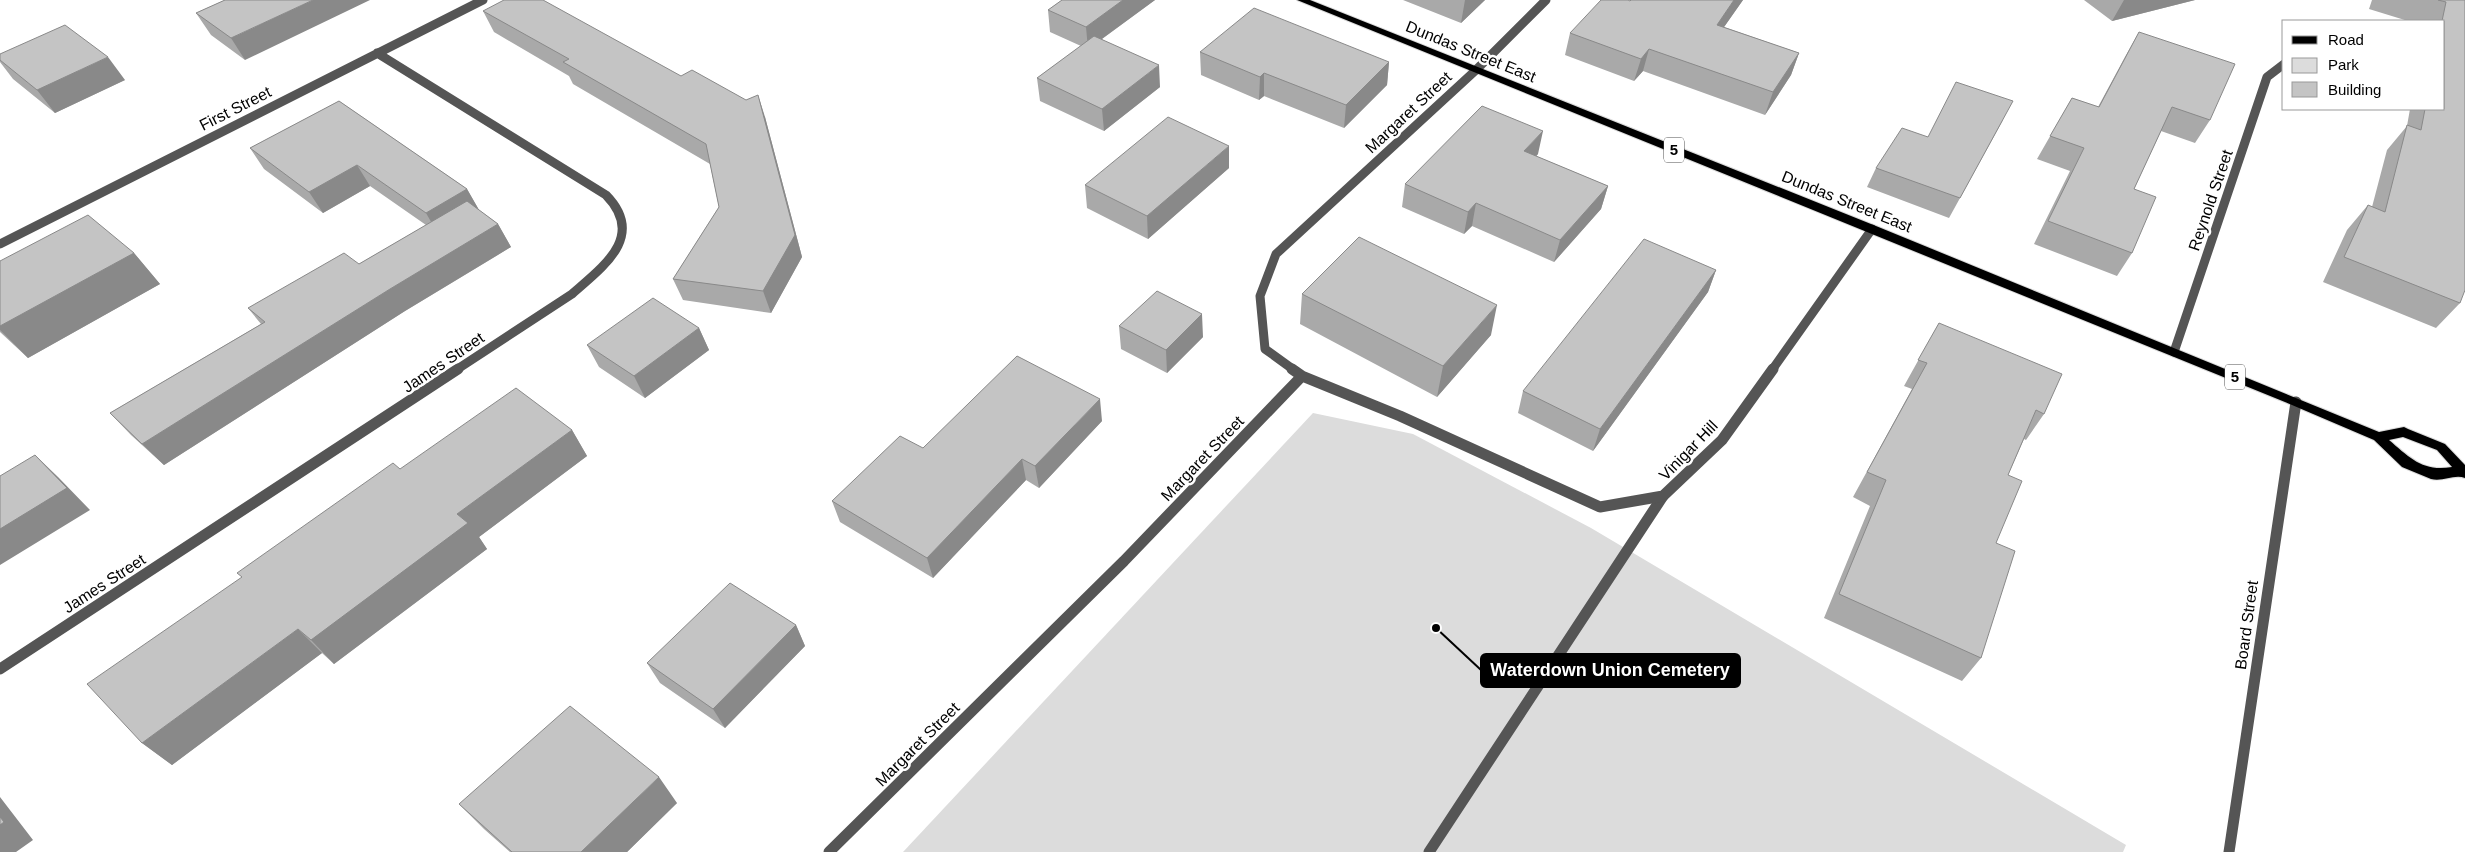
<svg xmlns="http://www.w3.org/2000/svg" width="2465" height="852" viewBox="0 0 2465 852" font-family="Helvetica,sans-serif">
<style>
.green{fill:#dcdcdc}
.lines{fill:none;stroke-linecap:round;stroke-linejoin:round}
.primary-casing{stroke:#dbdbdb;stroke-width:2}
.service{stroke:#555;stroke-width:11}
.minor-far1{stroke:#555;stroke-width:9}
.minor{stroke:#555;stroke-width:11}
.primary{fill:#000;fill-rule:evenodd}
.wall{fill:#a9a9a9}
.shaded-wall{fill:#898989}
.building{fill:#c4c4c4;stroke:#898989}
.labels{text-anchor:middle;stroke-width:5;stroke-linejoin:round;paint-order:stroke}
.shield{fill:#fff;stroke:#4c4c4c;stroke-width:1}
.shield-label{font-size:15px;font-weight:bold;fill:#000}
.street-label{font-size:16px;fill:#000;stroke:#fff}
.leader{fill:none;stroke:#000;stroke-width:2}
.callout-dot{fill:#000;stroke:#fff;stroke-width:2}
.callout{fill:#000;stroke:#000;stroke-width:2}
.callout-label{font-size:18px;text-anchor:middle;font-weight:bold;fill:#fff}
</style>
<rect width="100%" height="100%" fill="#fff"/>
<path class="green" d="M 1313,413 L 1413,434 L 1591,528 L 2126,845 L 2123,852 L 903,852 Z"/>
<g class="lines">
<defs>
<path id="primary" d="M 1297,0 L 1310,0 L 1876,226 L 2379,432 L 2404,427 L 2408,429 L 2445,444 L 2465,465 L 2465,478 C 2454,474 2443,482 2431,479 L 2402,467 L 2374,440 L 2292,405 ZM 2403,437 L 2437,450 L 2452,467 C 2423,472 2410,458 2389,440 Z"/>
</defs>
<use href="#primary" class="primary-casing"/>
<path class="service" d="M 1429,852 L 1663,496
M 2229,852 L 2296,402"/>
<path class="minor-far1" d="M 377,53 L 606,195 C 646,236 604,266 572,294 L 456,370
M 0,244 L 483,0
M 2174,352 L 2267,77 L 2284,64
M 1294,370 L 1265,349 L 1260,296 L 1276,254 L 1476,70 L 1546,0
M 1772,370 L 1872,229"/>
<path class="minor" d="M 1302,376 L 1400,416 L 1600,507 L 1663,496 L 1722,440 L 1773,369
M 0,669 L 458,369
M 829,852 L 1124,561 L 1302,376 L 1292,369"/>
<use href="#primary" class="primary"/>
</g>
<path class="wall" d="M 225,0 L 245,60 L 211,35 L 196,13 Z
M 1062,0 L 1155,0 L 1102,39 L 1160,87 L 1104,131 L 1040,101 L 1037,78 L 1081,46 L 1050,32 L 1048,10 Z
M 1403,0 L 1485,0 L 1461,23 Z
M 1631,0 L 1743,0 L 1724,27 L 1799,53 L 1791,75 L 1765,115 L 1643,71 L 1634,81 L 1565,55 L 1570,33 Z
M 2084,0 L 2195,0 L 2112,21 Z
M 2372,0 L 2465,0 L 2460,303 L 2436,328 L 2323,282 L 2347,230 L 2368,205 L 2372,207 L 2387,150 L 2407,126 L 2410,109 L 2444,109 L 2444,21 L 2408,21 L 2369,9 Z
M 483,11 L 681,76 L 765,117 L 802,257 L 771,313 L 683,300 L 673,279 L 719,207 L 710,164 L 573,84 L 569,76 L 494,32 Z
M 2139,32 L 2210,120 L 2195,143 L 2161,131 L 2134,189 L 2132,253 L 2117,276 L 2034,244 L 2070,171 L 2037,159 L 2072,98 L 2098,107 L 2126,55 Z
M 1200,52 L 1389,62 L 1387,85 L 1344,128 L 1264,96 L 1259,100 L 1201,75 Z
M 0,54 L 125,80 L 55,113 L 13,79 L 0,62 Z
M 339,101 L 467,189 L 479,210 L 498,224 L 511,247 L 405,311 L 164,465 L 131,435 L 110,413 L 261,324 L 248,308 L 359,264 L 426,225 L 370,186 L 323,213 L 264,169 L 250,148 Z
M 2003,120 L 1949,218 L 1867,187 L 1876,168 L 1928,137 Z
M 1538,154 L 1536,156 L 1608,186 L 1601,209 L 1554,262 L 1472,226 L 1464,234 L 1402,207 L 1405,184 Z
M 1229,168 L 1148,239 L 1087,208 L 1085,185 Z
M 134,253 L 160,284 L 28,358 L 0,332 L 0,261 Z
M 1716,270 L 1708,292 L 1593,451 L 1518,413 L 1523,391 Z
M 1302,294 L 1491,335 L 1437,397 L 1300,324 Z
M 1939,323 L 2044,414 L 2026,440 L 2024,439 L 2008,475 L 1996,543 L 1981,658 L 1962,681 L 1824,618 L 1870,506 L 1853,497 L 1912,389 L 1904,386 Z
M 1119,326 L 1203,337 L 1167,373 L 1121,349 Z
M 699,328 L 709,350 L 645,398 L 599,367 L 587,345 Z
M 1102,421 L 1039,488 L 1026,480 L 933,578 L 840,522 L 832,501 L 923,448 Z
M 572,430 L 587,456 L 479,537 L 487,549 L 334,664 L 322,653 L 172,765 L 142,743 L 400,469 Z
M 796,625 L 805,646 L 725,728 L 660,683 L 647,663 Z
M 677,803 L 627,852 L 510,852 L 484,829 L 459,804 Z"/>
<path class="shaded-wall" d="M 313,0 L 370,0 L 245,60 L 231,38 Z
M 1123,0 L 1155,0 L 1088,49 L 1086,27 Z
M 1465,0 L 1485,0 L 1461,23 Z
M 1734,0 L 1743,0 L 1710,47 L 1717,25 Z
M 2124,0 L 2195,0 L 2112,21 Z
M 1649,49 L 1643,71 L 1634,81 L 1641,59 Z
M 1799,53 L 1791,75 L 1765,115 L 1773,92 Z
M 108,57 L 125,80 L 55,113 L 37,90 Z
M 1389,62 L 1387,85 L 1344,128 L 1346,105 Z
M 1159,65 L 1160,87 L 1104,131 L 1102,109 Z
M 1264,73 L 1264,96 L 1259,100 L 1260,77 Z
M 758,95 L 765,117 L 802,257 L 771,313 L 763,291 Z
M 1543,131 L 1538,154 L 1520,174 L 1524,151 Z
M 1229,146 L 1229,168 L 1148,239 L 1147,216 Z
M 357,165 L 370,186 L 323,213 L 309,192 Z
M 1608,186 L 1601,209 L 1554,262 L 1560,240 Z
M 467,189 L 479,210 L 438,234 L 426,213 Z
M 1476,203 L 1472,226 L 1464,234 L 1468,212 Z
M 498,224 L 511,247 L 405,311 L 164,465 L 142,444 L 390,289 Z
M 134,253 L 160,284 L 28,358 L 0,330 L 0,326 Z
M 1716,270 L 1708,292 L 1593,451 L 1600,429 Z
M 1497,305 L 1491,335 L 1437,397 L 1443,366 Z
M 1202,314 L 1203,337 L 1167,373 L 1166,350 Z
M 699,328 L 709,350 L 645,398 L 634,376 Z
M 1100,399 L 1102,421 L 1039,488 L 1035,466 Z
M 572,430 L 587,456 L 479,537 L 487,549 L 334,664 L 311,640 L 457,514 Z
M 35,455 L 58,477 L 90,510 L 0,565 L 0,529 Z
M 1022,459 L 1026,480 L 933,578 L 927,558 Z
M 796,625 L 805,646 L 725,728 L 713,709 Z
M 298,629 L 322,653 L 172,765 L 142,743 Z
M 659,777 L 677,803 L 627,852 L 581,852 Z
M 0,797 L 33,840 L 16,852 L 0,852 Z"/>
<path class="building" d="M 225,0 L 313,0 L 231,38 L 196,13 Z
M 504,0 L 543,0 L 681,76 L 692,70 L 746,100 L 758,95 L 795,235 L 763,291 L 673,279 L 719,207 L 706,144 L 563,62 L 569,59 L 483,11 Z
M 1062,0 L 1123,0 L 1086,27 L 1048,10 Z
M 1601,0 L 1628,0 L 1630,1 L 1631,0 L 1734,0 L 1717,25 L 1799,53 L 1773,92 L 1649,49 L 1641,59 L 1570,33 Z
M 2438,0 L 2465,0 L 2465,290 L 2460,303 L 2344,257 L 2368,205 L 2385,212 L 2407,125 L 2421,130 L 2425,109 L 2444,109 L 2444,21 L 2442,21 L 2446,2 Z
M 1254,8 L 1389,62 L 1346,105 L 1264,73 L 1260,77 L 1200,52 Z
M 65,25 L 108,57 L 37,90 L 0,60 L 0,54 Z
M 2139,32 L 2235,64 L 2210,120 L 2172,107 L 2134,189 L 2156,197 L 2132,253 L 2048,221 L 2084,148 L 2050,136 L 2072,98 L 2099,107 Z
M 1094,36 L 1159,65 L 1102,109 L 1037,78 Z
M 1956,82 L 2013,101 L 1960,198 L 1876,168 L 1902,128 L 1928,137 Z
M 339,101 L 467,189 L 426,213 L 357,165 L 309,192 L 250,148 Z
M 1482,106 L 1543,131 L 1524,151 L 1608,186 L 1560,240 L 1476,203 L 1468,212 L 1405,184 Z
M 1168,117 L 1229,146 L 1147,216 L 1085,185 Z
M 467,201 L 498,224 L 390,289 L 142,444 L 110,413 L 265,322 L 248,308 L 344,253 L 359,264 Z
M 88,215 L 134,253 L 0,326 L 0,261 Z
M 1359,237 L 1497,305 L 1443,366 L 1302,294 Z
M 1644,239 L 1716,270 L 1600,429 L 1523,391 Z
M 1157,291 L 1202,314 L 1166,350 L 1119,326 Z
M 653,298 L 699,328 L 634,376 L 587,345 Z
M 1939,323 L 2062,374 L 2044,414 L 2036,410 L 2008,475 L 2022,481 L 1996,543 L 2015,551 L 1981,658 L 1839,594 L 1886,480 L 1867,472 L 1927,363 L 1918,360 Z
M 1017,356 L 1100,399 L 1035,466 L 1022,459 L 927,558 L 832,501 L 900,436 L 923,448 Z
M 516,388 L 572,430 L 457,514 L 468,523 L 311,640 L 298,629 L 142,743 L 87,684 L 242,577 L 237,573 L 393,463 L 400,469 Z
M 35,455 L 67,488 L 0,529 L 0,476 Z
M 730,583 L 796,625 L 713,709 L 647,663 Z
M 570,706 L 659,777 L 581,852 L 512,852 L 459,804 Z
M 0,817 L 4,822 L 0,825 Z"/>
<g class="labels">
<g class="shield">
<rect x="1664" y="137.5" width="20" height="25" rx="4"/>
<rect x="2225" y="364.5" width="20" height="25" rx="4"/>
</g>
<g class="shield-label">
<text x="1674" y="155">5</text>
<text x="2235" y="382">5</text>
</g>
<g class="street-label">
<text transform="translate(1471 51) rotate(22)" y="6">Dundas Street East</text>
<text transform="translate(235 108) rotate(-27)" y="6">First Street</text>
<text transform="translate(1408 112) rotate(-43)" y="6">Margaret Street</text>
<text transform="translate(2210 200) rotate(-71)" y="6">Reynold Street</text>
<text transform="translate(1847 201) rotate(22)" y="6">Dundas Street East</text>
<text transform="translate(443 362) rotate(-34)" y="6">James Street</text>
<text transform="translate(1688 450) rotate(-46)" y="6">Vinigar Hill</text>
<text transform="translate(1202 458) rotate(-46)" y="6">Margaret Street</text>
<text transform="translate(104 583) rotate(-33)" y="6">James Street</text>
<text transform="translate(2246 625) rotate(-82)" y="6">Board Street</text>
<text transform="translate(917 744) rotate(-45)" y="6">Margaret Street</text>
</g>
</g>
<path class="leader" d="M1436 628L1481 670"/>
<circle class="callout-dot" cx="1436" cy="628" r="5"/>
<rect class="callout" x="1481" y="654" width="259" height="33" rx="5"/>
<g class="callout-label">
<text x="1610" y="676">Waterdown Union Cemetery</text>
</g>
<rect x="2282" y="20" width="162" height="90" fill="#ffffff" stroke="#999999"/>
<rect x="2292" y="36" width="25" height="8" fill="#000000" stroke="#999999"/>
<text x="2328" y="45" font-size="15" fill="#000000">Road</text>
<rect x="2292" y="58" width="25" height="15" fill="#dcdcdc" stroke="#999999"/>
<text x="2328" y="70" font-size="15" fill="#000000">Park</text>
<rect x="2292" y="82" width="25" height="15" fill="#c4c4c4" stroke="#999999"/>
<text x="2328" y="95" font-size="15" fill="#000000">Building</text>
</svg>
